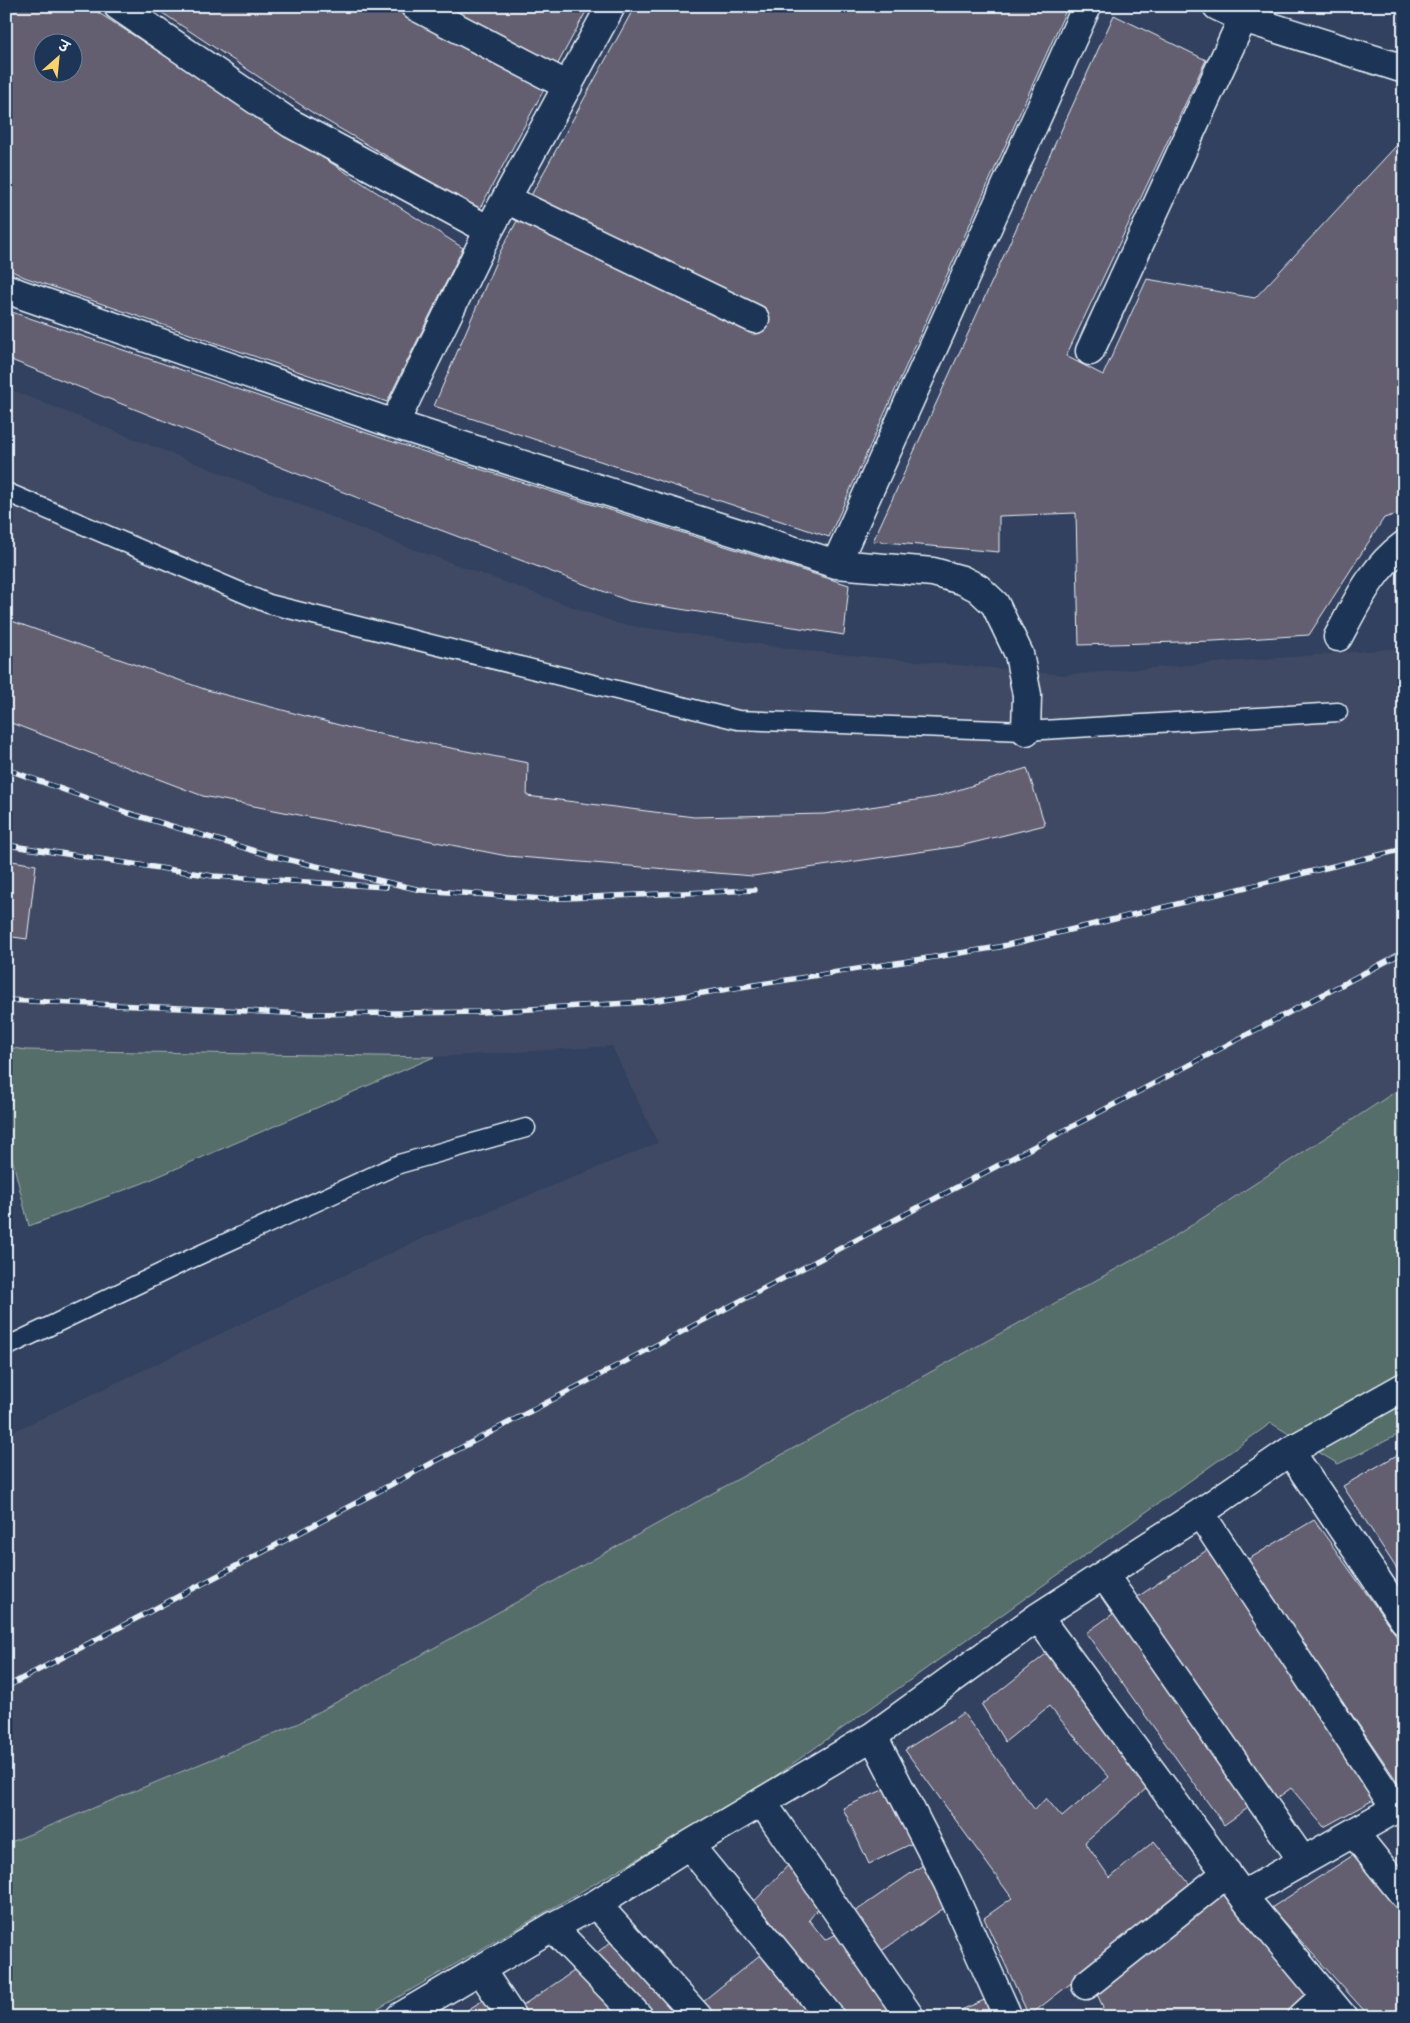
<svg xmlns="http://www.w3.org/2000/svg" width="1410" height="2023" viewBox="0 0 1410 2023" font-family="Sriracha,'Playpen Sans Deva',sans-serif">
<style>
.built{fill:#414a64}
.green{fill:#576e6a;stroke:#a0b0b1}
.building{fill:#635e71;stroke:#e8f1f8;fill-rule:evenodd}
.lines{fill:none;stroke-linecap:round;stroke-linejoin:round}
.service-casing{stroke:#e8f1f8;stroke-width:21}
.minor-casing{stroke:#e8f1f8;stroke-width:31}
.service{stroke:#1d3557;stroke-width:18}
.minor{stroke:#1d3557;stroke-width:28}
.rail-casing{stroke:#e8f1f8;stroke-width:5.5}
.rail{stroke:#1d3557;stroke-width:4;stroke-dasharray:11;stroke-linecap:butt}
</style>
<rect width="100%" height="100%" fill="#32415f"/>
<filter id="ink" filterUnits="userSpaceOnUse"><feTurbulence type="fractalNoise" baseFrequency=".02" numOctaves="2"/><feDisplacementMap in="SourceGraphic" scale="10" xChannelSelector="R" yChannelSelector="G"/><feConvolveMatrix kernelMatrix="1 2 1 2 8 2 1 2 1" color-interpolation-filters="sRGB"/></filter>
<g filter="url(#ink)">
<path class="built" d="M 6,388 L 394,542 L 619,624 L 807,651 L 1065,675 L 1404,648 L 1404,1086 L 1172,1238 L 297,1724 L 6,1844 L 6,1435 L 421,1239 L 658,1143 L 612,1046 L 434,1057 L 26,1050 L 6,1047 Z"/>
<path class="green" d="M 6,1047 L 26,1050 L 434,1057 L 143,1183 L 29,1226 L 11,1154 L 6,1154 Z
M 1404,1086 L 1404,1432 L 1338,1464 L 1271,1423 L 753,1792 L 364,2017 L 6,2017 L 6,1844 L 297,1724 L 1172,1238 Z"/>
<path class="building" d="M 6,6 L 88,6 L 463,248 L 387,402 L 24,277 L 6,268 ZM 42,42 L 72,42 L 72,72 L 42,72 Z
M 152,6 L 589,6 L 479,210 L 313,113 Z
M 635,6 L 1068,6 L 829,537 L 434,406 L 500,252 Z
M 1114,15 L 1206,60 L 1066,356 L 1103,375 L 1147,279 L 1255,298 L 1397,145 L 1404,147 L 1404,512 L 1384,518 L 1309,635 L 1214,641 L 1079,645 L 1076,513 L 999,516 L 999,552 L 873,541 Z
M 6,310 L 387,440 L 849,585 L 844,635 L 629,601 L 411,519 L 6,358 Z
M 6,619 L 207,690 L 354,729 L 528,763 L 527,796 L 694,817 L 824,814 L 936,797 L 1027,768 L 1045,825 L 960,846 L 753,876 L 507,856 L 203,796 L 6,721 Z
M 6,860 L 36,865 L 27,939 L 6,936 Z
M 1404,1451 L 1404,1580 L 1343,1486 Z
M 1314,1520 L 1404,1646 L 1403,1790 L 1247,1560 Z
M 1207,1550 L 1375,1799 L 1324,1827 L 1291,1788 L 1276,1799 L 1136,1598 Z
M 1117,1611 L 1255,1803 L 1224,1825 L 1086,1633 Z
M 1051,1650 L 1147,1788 L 1085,1842 L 1110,1878 L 1154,1841 L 1193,1888 L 1029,2016 L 984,1918 L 1012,1898 L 905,1750 L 963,1713 L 1035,1810 L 1046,1798 L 1062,1817 L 1109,1777 L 1049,1706 L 1005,1742 L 982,1705 Z
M 887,1788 L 913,1843 L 869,1864 L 843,1808 Z
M 1355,1854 L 1404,1911 L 1404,2017 L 1370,2017 L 1271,1908 Z
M 792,1861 L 822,1903 L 809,1920 L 825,1940 L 841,1932 L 895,2017 L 845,2017 L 752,1904 Z
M 923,1865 L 950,1904 L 880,1952 L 853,1913 Z
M 1221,1891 L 1311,1994 L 1286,2017 L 1097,2017 L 1103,2007 L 1097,1994 Z
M 615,1939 L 687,2017 L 656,2017 L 595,1954 Z
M 761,1954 L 815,2017 L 719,2017 L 702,2002 Z
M 577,1969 L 625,2017 L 523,2017 L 517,2009 Z
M 989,1998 L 997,2017 L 964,2017 L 961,2010 Z
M 485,1999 L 497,2017 L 456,2017 Z"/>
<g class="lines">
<defs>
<path id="service" d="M 6,492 L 269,604 L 738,720 L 1026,731 L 1338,712
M 6,1347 L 184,1262 L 399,1164 L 526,1128"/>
<path id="minor" d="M 118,6 L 290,123 L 489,230
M 415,6 L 568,86
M 1217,6 L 1243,18 L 1404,69
M 506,199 L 755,319
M 6,288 L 20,294 L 394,424 L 836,564 L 933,572 L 962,580 L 978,588 L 995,604 L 1019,654 L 1027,695 L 1026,731
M 1090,351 L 1243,18
M 394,424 L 489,230 L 611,6
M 836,564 L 1087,6
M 1338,637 C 1356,604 1372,568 1404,545
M 1290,1451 L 1404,1620
M 1200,1513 L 1396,1809
M 1104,1575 L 1303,1861
M 1038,1617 L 1249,1904 L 1343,2017
M 873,1736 L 948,1883 L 1008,2017
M 762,1802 L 910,2017
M 1354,1833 L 1404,1895
M 689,1845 L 830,2017
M 1243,1895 L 1404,1804
M 596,1904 L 698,2017
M 552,1927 L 639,2017
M 480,1969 L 512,2017
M 1086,1985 L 1227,1873
M 400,2017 L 552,1927 L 596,1904 L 689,1845 L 873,1736 L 1038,1617 L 1200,1513 L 1290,1451 L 1404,1387
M 1302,2017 L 1325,1996"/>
</defs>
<use href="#service" class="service-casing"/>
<use href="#minor" class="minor-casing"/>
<use href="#service" class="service"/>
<use href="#minor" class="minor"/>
<defs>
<path id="rail" d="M 6,769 L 128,813 L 268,855 L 421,890 L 543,899 L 755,890
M 6,845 L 213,876 L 386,887
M 6,1000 L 308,1014 L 483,1012 L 645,1002 L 999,947 L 1404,849
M 6,1687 L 1404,952"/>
</defs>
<use href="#rail" class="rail-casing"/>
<use href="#rail" class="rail"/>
</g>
</g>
<rect width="1410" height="2023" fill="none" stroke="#1d3557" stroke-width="25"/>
<rect x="12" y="12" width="1385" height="1998" fill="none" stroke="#e8f1f8" stroke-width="2" filter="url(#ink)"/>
<g transform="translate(58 58) rotate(27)"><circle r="24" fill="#1d3557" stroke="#6e8097"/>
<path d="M0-4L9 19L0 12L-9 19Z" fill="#ffd166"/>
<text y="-8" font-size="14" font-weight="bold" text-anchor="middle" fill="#e8f1f8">उ</text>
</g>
</svg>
